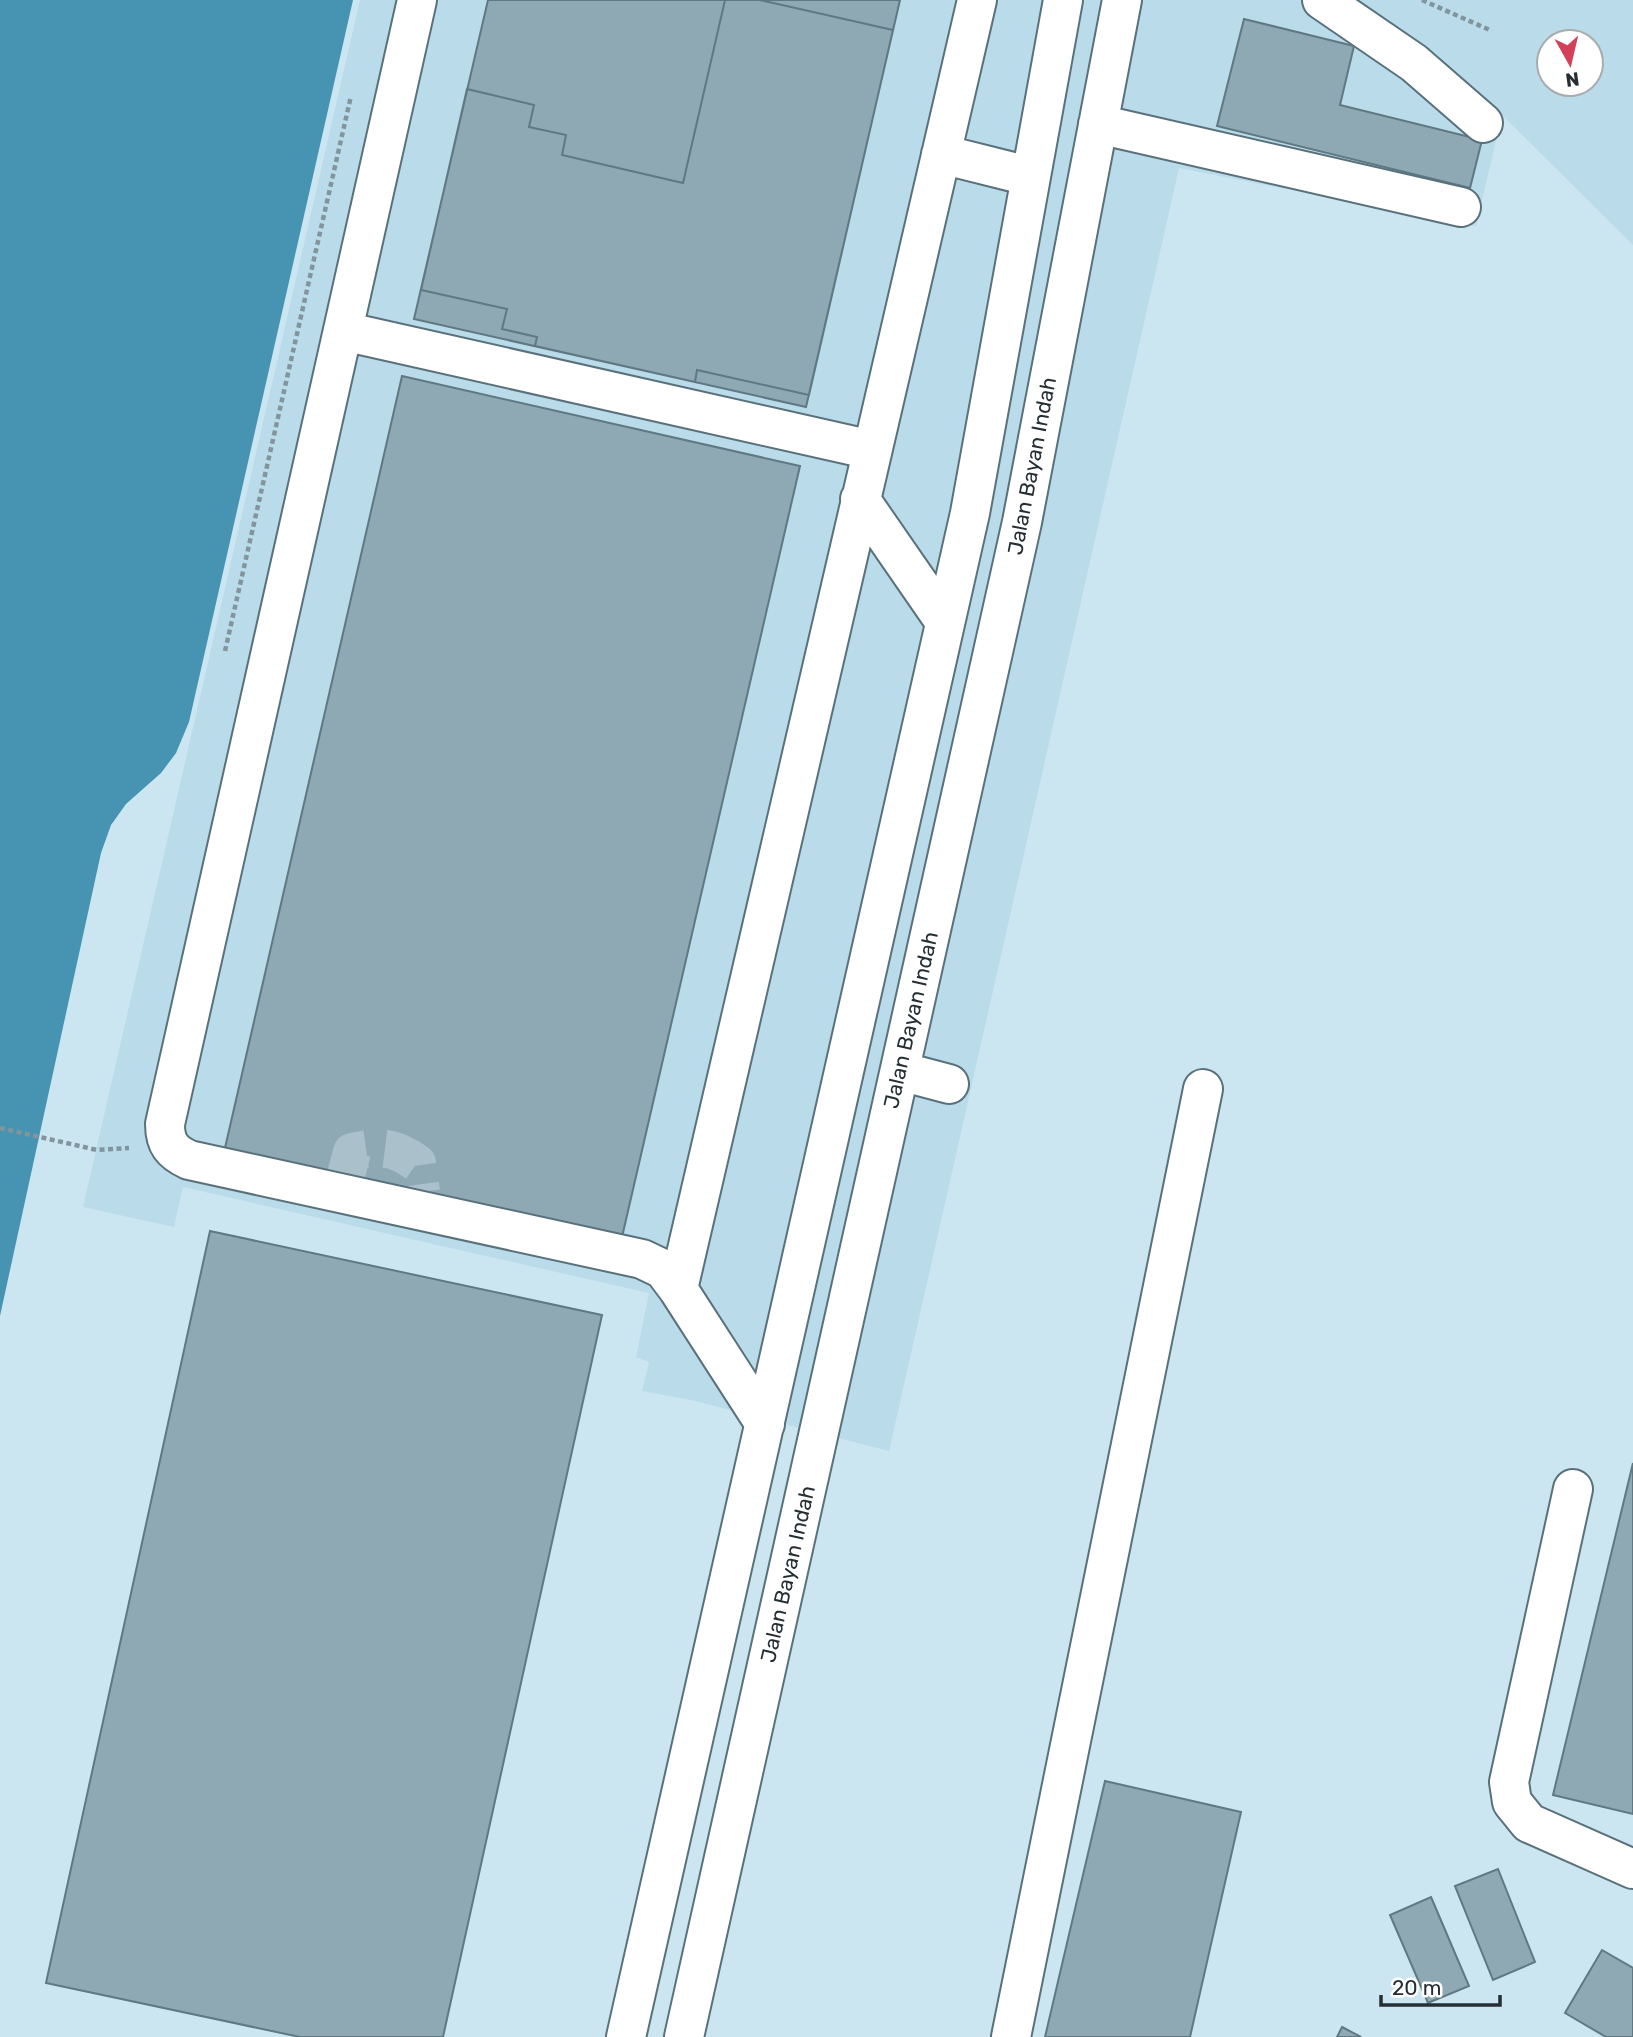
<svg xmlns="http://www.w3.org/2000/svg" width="1633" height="2037" viewBox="0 0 1633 2037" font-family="Rubik,sans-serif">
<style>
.built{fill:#b9dbea;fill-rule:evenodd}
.water{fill:#4694b1}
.building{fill:#8fa9b4;stroke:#5f7882;stroke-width:2}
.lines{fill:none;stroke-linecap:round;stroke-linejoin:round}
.minor-tunnel{stroke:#aac1cb;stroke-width:38;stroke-dasharray:38 19;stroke-linecap:butt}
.minor-casing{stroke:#59717b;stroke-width:42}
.path{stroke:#82959d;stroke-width:4.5;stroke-dasharray:5 3.5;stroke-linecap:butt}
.minor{stroke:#fff;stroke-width:38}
.labels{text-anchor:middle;stroke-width:7;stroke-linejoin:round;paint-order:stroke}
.street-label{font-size:21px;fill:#252f33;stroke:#fff}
</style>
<rect width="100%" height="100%" fill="#cbe6f1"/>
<path class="built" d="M 360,0 L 1633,0 L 1633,245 L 1502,115 L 1476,226 L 1179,168 L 889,1451 L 691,1400 L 642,1391 L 649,1362 L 636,1357 L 649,1293 L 183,1187 L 174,1227 L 83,1207 ZM 1549,42 L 1591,42 L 1591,84 L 1549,84 Z"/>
<path class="water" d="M 0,0 L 353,0 L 189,722 L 176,753 L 161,773 L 126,804 L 111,825 L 101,853 L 0,1316 Z"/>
<path class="building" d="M 488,0 L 900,0 L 806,407 L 414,319 Z
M 725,0 L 760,0 L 893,30 L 809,395 L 697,370 L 695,382 L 535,346 L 537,337 L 502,329 L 507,309 L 421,290 L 467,89 L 534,105 L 529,127 L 566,135 L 562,155 L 683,183 Z
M 1244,19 L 1354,46 L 1340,105 L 1482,140 L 1470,188 L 1217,126 Z
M 402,376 L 800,466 L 622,1237 L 225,1148 Z
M 210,1231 L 602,1315 L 443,2037 L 300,2037 L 46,1983 Z
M 1633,1463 L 1633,1814 L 1553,1795 Z
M 1105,1781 L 1241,1812 L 1190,2037 L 1045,2037 Z
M 1498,1869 L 1535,1962 L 1493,1980 L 1455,1886 Z
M 1431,1897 L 1469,1986 L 1428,2003 L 1390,1915 Z
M 1602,1950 L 1633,1968 L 1633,2037 L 1606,2037 L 1565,2013 Z
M 1342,2027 L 1361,2037 L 1337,2037 Z"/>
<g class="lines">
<path class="minor-tunnel" d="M 346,1175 L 352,1152 C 380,1146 393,1146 417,1163 L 421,1192"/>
<defs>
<path id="minor" d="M 417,0 L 165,1124 C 165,1144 172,1152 189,1160 L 642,1259 L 663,1269 L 678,1289 L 765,1424
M 1322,0 L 1414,63 L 1483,123
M 1098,124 L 1461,207
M 941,154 L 1029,176
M 343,331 L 872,450
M 860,499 L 945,622
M 900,1071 L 949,1084
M 678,1289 L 977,0
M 1573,1489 L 1509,1782 L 1512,1802 L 1529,1823 L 1633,1869
M 626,2037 L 970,513 L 1063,0
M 684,2037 L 1022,522 L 1122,0
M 1011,2037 L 1203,1089"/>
</defs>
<use href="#minor" class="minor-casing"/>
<path class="path" d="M 1422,0 L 1492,31
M 225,651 L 351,96
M 0,1128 L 97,1150 L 129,1148"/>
<use href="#minor" class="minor"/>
</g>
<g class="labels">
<g class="street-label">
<text transform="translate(1032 466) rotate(-79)" y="7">Jalan Bayan Indah</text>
<text transform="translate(911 1020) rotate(-77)" y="7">Jalan Bayan Indah</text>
<text transform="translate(788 1574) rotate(-77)" y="7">Jalan Bayan Indah</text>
</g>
</g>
<g transform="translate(1570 63) rotate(172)"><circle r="33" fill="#ffffff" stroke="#a8acad" stroke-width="2"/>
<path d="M0-5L12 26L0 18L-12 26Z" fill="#d24158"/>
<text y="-10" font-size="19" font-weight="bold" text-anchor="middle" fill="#252f33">N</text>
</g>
<path d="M1381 1995v10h119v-10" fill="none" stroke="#252f33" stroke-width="3.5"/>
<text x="1392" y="1995" font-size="21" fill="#252f33" stroke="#ffffff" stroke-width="5" paint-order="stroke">20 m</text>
</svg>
